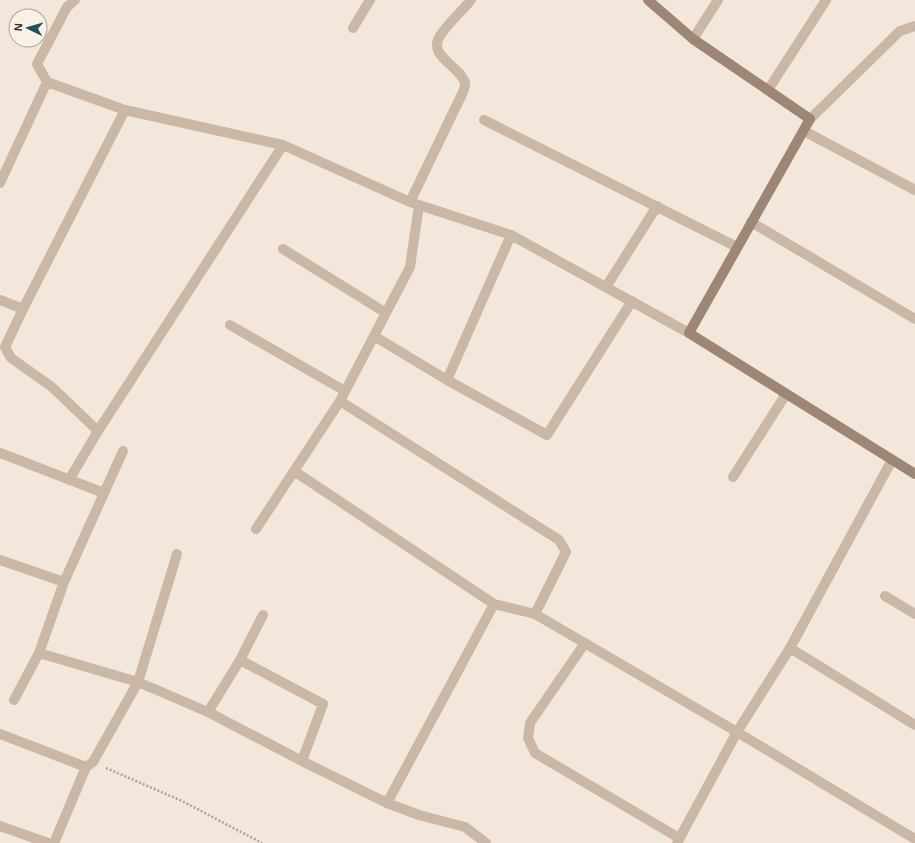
<svg xmlns="http://www.w3.org/2000/svg" width="915" height="843" viewBox="0 0 915 843" font-family="Helvetica,sans-serif">
<style>
.lines{fill:none;stroke-linecap:round;stroke-linejoin:round}
.path{stroke:#b6a18f;stroke-width:2.5;stroke-dasharray:2 2;stroke-linecap:butt}
.street{stroke:#cbb7a5;stroke-width:10}
.secondary{stroke:#9e8676;stroke-width:10}
</style>
<rect width="100%" height="100%" fill="#f2e7da"/>
<g class="lines">
<path class="path" d="M 106,768 L 182,801 L 262,843"/>
<path class="street" d="M 75,0 L 67,7 L 37,64 L 47,82 L 125,110 L 283,145 L 410,202 L 511,235 L 689,333
M 353,28 L 370,0
M 693,39 L 718,0
M 768,90 L 826,0
M 810,119 L 900,31 L 915,26
M 484,120 L 737,247
M 804,131 L 915,190
M 0,183 L 47,82
M 410,202 L 462,94 C 463,92 465,88 465,85 C 465,68 426,57 440,36 C 448,23 461,12 471,0
M 751,222 L 915,319
M 283,249 L 386,313
M 606,287 L 657,206
M 0,300 L 23,309
M 230,325 L 345,391
M 374,336 L 447,380 L 547,435 L 632,301
M 447,380 L 511,235
M 340,401 L 559,540 L 566,552 L 535,614
M 98,431 L 52,387 L 11,358 L 5,347 L 23,309 L 125,110
M 0,453 L 104,493
M 294,471 L 494,604 L 535,614 L 737,732 L 915,839
M 733,477 L 786,394
M 69,480 L 98,431 L 283,145
M 256,529 L 340,401 L 410,267 L 419,205
M 0,560 L 64,582
M 885,596 L 915,614
M 585,643 L 530,723 L 528,738 L 535,753 L 679,838
M 790,648 L 915,725
M 39,653 L 138,682 L 208,712 L 302,761 L 387,803 L 419,815 L 465,827 L 486,843
M 240,660 L 323,704 L 302,761
M 14,700 L 39,653 L 64,582 L 123,451
M 208,712 L 240,660 L 263,615
M 0,734 L 86,767
M 387,803 L 494,604
M 0,826 L 48,843
M 54,843 L 86,767 L 93,762 L 138,682 L 177,554
M 677,843 L 737,732 L 790,648 L 892,460"/>
<path class="secondary" d="M 648,0 L 693,39 L 810,119 L 689,333 L 915,474"/>
</g>
<g transform="translate(28 28) rotate(275)"><circle r="19" fill="#faf1e6" stroke="#aca29a"/>
<path d="M0-3L7 15L0 10L-7 15Z" fill="#1b5359"/>
<text y="-6" font-size="11" font-weight="bold" text-anchor="middle" fill="#362c27">N</text>
</g>
</svg>
